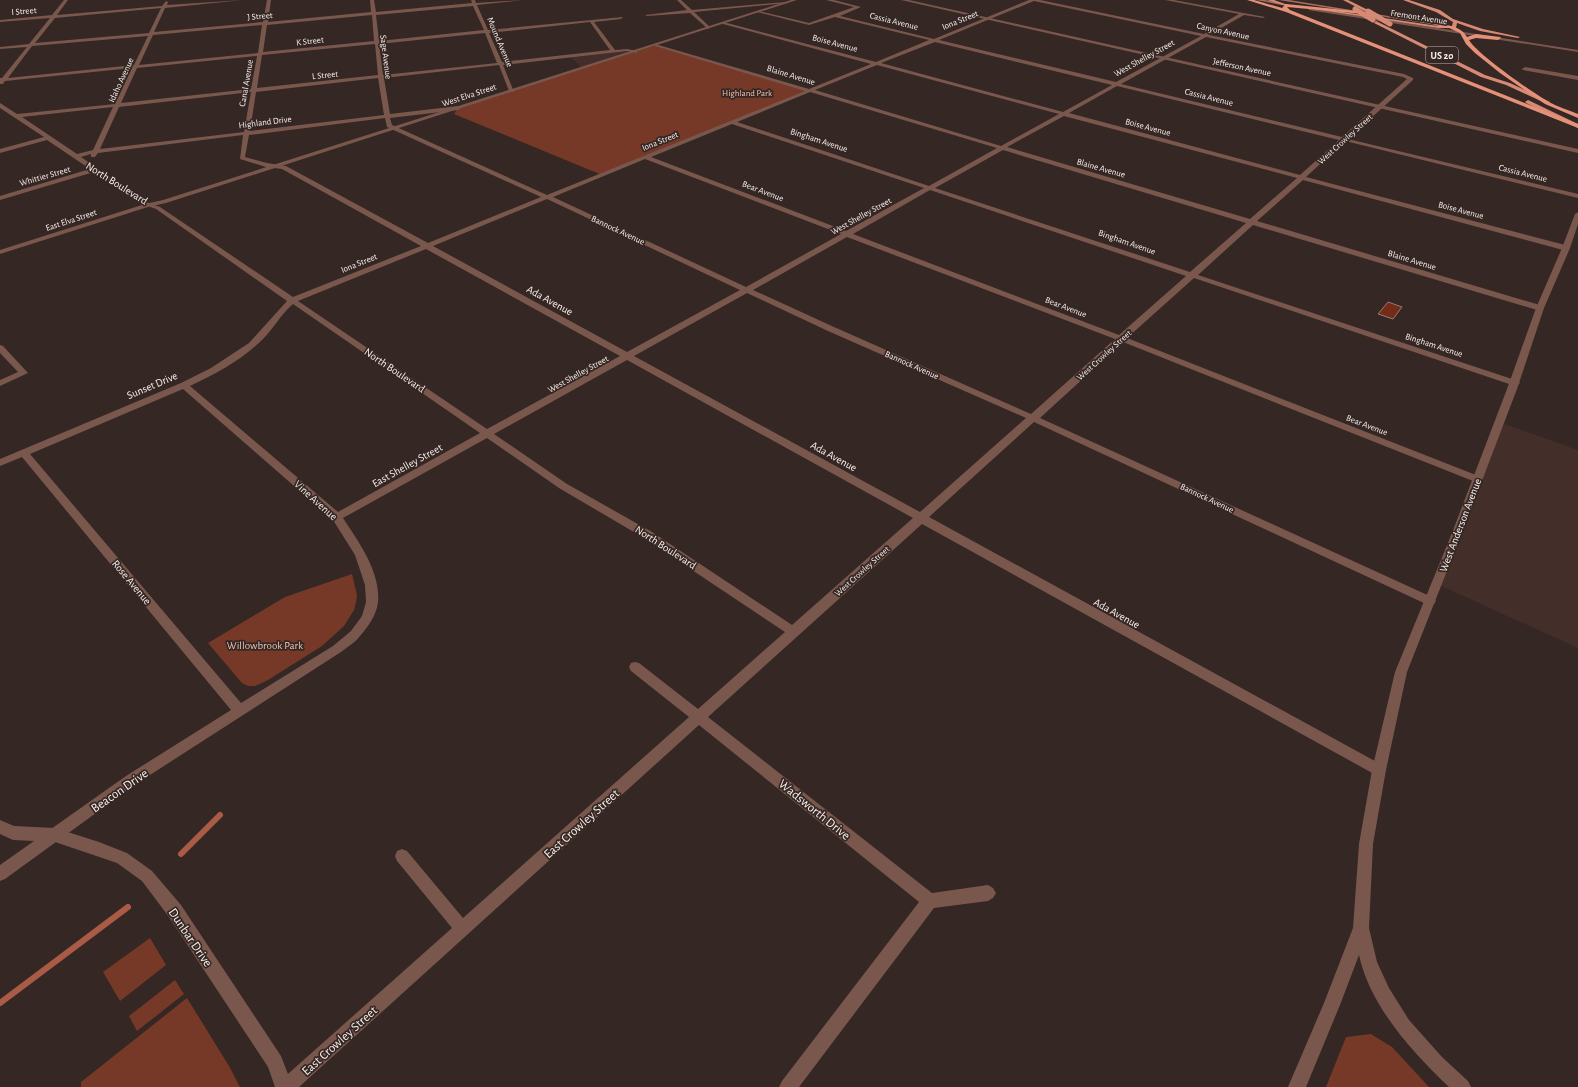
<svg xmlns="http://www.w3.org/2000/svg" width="1578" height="1087" viewBox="0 0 1578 1087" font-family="'Alegreya Sans',sans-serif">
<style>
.built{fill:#432e29}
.green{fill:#763928}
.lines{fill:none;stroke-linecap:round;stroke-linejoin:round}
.stream{stroke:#a95b45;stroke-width:6}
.building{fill:#742b17;stroke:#907f7a}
.minor{fill:#79574d;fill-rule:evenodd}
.tertiary{fill:#79574d;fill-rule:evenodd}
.secondary{fill:#a56f60;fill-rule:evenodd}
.trunk{fill:#d68974;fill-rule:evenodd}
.motorway{fill:#e5917a;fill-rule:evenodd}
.trunk-bridge{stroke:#d68974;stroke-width:5}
.labels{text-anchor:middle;stroke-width:3.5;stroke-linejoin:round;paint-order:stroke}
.far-street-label{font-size:9px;fill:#f9efed;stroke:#352723}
.far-park-label{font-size:9px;fill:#f1c4b7;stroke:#352723}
.shield{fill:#352723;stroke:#beb3b0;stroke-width:1}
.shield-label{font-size:10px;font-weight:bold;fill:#f9efed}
.street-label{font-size:11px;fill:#f9efed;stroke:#352723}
.park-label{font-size:11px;fill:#f1c4b7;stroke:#352723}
.near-street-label{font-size:13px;fill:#f9efed;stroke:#352723}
</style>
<rect width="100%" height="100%" fill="#352723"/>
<path class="built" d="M 627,50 L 635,52 L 583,69 L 570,56 Z
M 1499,422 L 1578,450 L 1578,648 L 1437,584 Z"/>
<path class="green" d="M 657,45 L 810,90 L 602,175 L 454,114 L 458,108 Z
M 352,574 L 357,595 L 356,602 L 354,610 L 344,626 L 322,646 L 268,680 L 255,686 L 248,686 L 242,683 L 208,643 L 285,597 Z
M 150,938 L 166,965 L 120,1001 L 103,972 Z
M 175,980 L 184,994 L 137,1031 L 129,1016 Z
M 187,998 L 229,1066 L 240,1087 L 81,1087 L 81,1082 Z
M 1371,1034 L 1392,1047 L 1429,1087 L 1326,1087 L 1346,1037 Z"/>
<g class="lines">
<path class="stream" d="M 181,854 L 220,815
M 0,1003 L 128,907"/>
</g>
<path class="building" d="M 1388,302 L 1402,307 L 1393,319 L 1378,314 Z"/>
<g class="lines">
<path class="minor" d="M 64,0 L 68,0 L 57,15 L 162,6 L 166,1 L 168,2 L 167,5 L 243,0 L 165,8 L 154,32 L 263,22 L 267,0 L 271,0 L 268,22 L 371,12 L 370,0 L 374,0 L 376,12 L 472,3 L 471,0 L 475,0 L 476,3 L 523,0 L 477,5 L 488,30 L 623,17 L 621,19 L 594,22 L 615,50 L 627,49 L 637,51 L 637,53 L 627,51 L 503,65 L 514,92 L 509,91 L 499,65 L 384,78 L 390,114 L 458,106 L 461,108 L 458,110 L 390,118 L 392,125 L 547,195 L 805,91 L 655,46 L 655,44 L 809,89 L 871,64 L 723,24 L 723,22 L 876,62 L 929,40 L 835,17 L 809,25 L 757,12 L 759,11 L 809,23 L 854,7 L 826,0 L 834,0 L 861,7 L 840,16 L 934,39 L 1029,0 L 1040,0 L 1204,34 L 1239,14 L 1165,0 L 1174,0 L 1265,17 L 1263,18 L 1244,15 L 1209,35 L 1404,74 L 1413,78 L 1413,80 L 1348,139 L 1578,194 L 1578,198 L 1345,141 L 1306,177 L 1569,246 L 1569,250 L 1563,250 L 1303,180 L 1257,221 L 1543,306 L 1543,310 L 1537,310 L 1253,225 L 1198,275 L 1518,381 L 1520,383 L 1518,385 L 1512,385 L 1194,278 L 1127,338 L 1481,477 L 1482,479 L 1481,481 L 1473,481 L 1123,342 L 1040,418 L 1434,598 L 1436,601 L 1434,604 L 1430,605 L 1426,604 L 1034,422 L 929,517 L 1384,766 L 1386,770 L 1384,774 L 1379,776 L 1374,774 L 922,524 L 708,717 L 932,893 L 988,885 L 993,888 L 996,893 L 993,898 L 988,901 L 934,908 L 799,1087 L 779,1087 L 782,1081 L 919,902 L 699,725 L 299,1087 L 277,1087 L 280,1081 L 452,928 L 397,861 L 395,856 L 397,851 L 402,849 L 407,851 L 463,918 L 689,717 L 631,671 L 629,667 L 631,663 L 635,662 L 639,663 L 698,709 L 785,632 L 644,538 L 559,488 L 487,438 L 343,518 C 358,541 381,572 378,602 C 377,614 368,627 360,636 C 355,643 347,647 341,652 L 136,784 L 5,879 L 0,881 L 0,865 L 126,776 L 231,710 L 22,457 L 0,466 L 0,459 L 181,383 L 211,368 L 249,343 L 287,301 L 156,209 L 142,204 L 94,172 L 0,200 L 0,196 L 90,169 L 47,140 L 0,153 L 0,149 L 44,137 L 0,108 L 0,103 L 17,114 L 115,104 L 132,68 L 5,81 L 3,84 L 0,84 L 0,78 L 2,78 L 27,47 L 0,49 L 0,47 L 29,44 L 50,18 L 0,22 L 0,20 L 52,15 ZM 1034,1 L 1201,36 L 1116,82 L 939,40 ZM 473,6 L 484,30 L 379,41 L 376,15 ZM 161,8 L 149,33 L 35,43 L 55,18 ZM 372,15 L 374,41 L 263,52 L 267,25 ZM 590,22 L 610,50 L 502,62 L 489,33 ZM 262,25 L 258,53 L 139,65 L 153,35 ZM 485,33 L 497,63 L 383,75 L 379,44 ZM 148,36 L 134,65 L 8,78 L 32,46 ZM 1206,37 L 1403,77 L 1407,79 L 1342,137 L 1121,84 ZM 935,42 L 1112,85 L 1063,112 L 881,63 ZM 375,44 L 378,75 L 257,88 L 262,55 ZM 257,56 L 251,89 L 121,103 L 137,68 ZM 877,65 L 1059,114 L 1001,146 L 815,90 ZM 378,78 L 384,115 L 250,131 L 256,92 ZM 1117,86 L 1339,140 L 1300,175 L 1069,113 ZM 251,92 L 244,132 L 100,149 L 119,107 ZM 810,92 L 997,148 L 929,186 L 737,122 ZM 113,107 L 93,150 L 77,154 L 22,117 ZM 1064,116 L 1297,178 L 1250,219 L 1007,147 ZM 385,118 L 387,127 L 541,197 L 428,243 L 286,166 L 267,163 L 245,157 L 249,135 ZM 732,124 L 924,188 L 846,231 L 651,157 ZM 243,135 L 240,159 L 266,167 L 282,169 L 421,246 L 293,297 L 160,207 L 146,202 L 81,157 L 91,154 L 91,157 L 95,157 L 98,153 ZM 1003,150 L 1246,223 L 1190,272 L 935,188 ZM 645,159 L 841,234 L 746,287 L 553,197 ZM 930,190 L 1186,276 L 1119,335 L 853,234 ZM 547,199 L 740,290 L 627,352 L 433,246 ZM 847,237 L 1115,339 L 1031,414 L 834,327 L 753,290 ZM 426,249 L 620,356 L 487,429 L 298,301 ZM 747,293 L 828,331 L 1026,418 L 920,512 L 634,356 ZM 293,304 L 480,433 L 338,512 L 190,386 C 216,374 242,360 263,339 C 274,328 281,314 293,304 ZM 627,360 L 913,518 L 792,625 L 652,532 L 567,484 L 494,434 ZM 183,389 L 333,520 L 355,555 L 365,585 L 366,602 L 362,616 L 351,631 L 333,646 L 241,703 L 30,454 Z
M 677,0 L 681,0 L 692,10 L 786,2 L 788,3 L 694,12 L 710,27 L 708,29 L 690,13 L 647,16 L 645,15 L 687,10 Z
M 1525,67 L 1578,76 L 1578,80 L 1523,70 L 1522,69 Z
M 0,345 L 3,346 L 28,373 L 0,386 L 0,380 L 18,372 L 0,353 Z"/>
<path class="tertiary" d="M 791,0 L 797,0 L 166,203 L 148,207 L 0,254 L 0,250 L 145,204 L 163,200 Z
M 901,0 L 909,0 L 1578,149 L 1578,153 Z
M 1310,8 L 1578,50 L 1578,52 L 1308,10 Z
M 1578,212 L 1578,224 L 1570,248 L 1544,308 L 1517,389 L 1462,533 L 1407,672 L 1386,770 L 1373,844 L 1369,928 L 1377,962 L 1389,988 L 1409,1020 L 1442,1057 L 1468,1081 L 1471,1087 L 1449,1087 C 1412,1052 1370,1006 1359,955 L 1340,1005 L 1306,1087 L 1288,1087 L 1324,1003 L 1353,928 L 1359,844 L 1372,770 L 1395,672 L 1452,533 L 1507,389 L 1536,308 L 1562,248 L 1575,214 Z
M 0,820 L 14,826 L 55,828 L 99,842 L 127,853 L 152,871 L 181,905 L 281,1056 L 293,1087 L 275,1087 L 268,1067 L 169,917 L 142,881 L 117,863 L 55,842 L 13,840 L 0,834 Z"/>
<path class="secondary" d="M 1256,0 L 1265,0 L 1289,5 L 1287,6 Z
M 1279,0 L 1289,0 L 1438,24 L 1436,25 Z"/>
<path class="trunk" d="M 1267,0 L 1274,0 L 1288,5 L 1286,6 Z
M 1343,0 L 1348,0 L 1370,11 L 1366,12 Z
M 1403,0 L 1409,0 L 1440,10 L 1453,19 L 1483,29 L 1520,37 L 1518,38 L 1480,31 L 1457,23 L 1456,28 L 1438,28 L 1314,9 L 1316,8 L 1438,26 L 1452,26 L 1453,22 L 1436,12 Z
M 1376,21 L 1485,75 L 1510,83 L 1550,102 L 1545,103 L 1506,85 L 1481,77 L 1374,23 Z
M 1528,100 L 1578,124 L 1578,128 L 1526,103 L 1525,102 Z"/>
<path class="motorway" d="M 1247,0 L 1254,0 L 1282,8 L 1286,4 L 1365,12 L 1363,14 L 1287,7 L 1290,10 L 1578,124 L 1578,128 L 1286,12 Z
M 1436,23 C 1447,25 1461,26 1467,37 L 1476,34 L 1500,37 L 1501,38 L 1498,40 L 1476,38 L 1469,40 C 1477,54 1533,93 1549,102 C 1558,107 1569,110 1578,114 L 1578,118 L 1545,104 L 1500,73 L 1475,53 L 1466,44 L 1460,33 L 1449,28 L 1434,25 Z"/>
<path class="trunk-bridge" d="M 1355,9 L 1373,20
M 1368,11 L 1390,24"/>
</g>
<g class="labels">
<g class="far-street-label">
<text transform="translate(24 11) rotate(-5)" y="3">I Street</text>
<text transform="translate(260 16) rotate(-5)" y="3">J Street</text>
<text transform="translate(1419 17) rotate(9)" y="3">Fremont Avenue</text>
<text transform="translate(960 20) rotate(-22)" y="3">Iona Street</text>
<text transform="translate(894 21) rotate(14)" y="3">Cassia Avenue</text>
<text transform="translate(1223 31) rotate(12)" y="3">Canyon Avenue</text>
<text transform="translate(310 41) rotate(-6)" y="3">K Street</text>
<text transform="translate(500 42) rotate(67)" y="3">Mound Avenue</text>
<text transform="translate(835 43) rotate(15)" y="3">Boise Avenue</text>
<text transform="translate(386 57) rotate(83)" y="3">Sage Avenue</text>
<text transform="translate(1144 58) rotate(-29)" y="3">West Shelley Street</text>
<text transform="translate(1242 67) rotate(12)" y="3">Jefferson Avenue</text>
<text transform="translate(325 75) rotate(-6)" y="3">L Street</text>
<text transform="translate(791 75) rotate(17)" y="3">Blaine Avenue</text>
<text transform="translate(121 80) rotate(-65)" y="3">Idaho Avenue</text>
<text transform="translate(246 83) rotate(-80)" y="3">Canal Avenue</text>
<text transform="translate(469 95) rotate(-18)" y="3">West Elva Street</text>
<text transform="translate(1209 97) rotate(14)" y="3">Cassia Avenue</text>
<text transform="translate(265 122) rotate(-7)" y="3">Highland Drive</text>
<text transform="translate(1148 127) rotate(15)" y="3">Boise Avenue</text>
<text transform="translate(1345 139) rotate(-42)" y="3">West Crowley Street</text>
<text transform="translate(819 140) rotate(18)" y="3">Bingham Avenue</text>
<text transform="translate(660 141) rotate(-22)" y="3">Iona Street</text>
<text transform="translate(1101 168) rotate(16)" y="3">Blaine Avenue</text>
<text transform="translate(1523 173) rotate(14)" y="3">Cassia Avenue</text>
<text transform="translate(45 176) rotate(-16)" y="3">Whittier Street</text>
<text transform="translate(763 191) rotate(21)" y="3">Bear Avenue</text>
<text transform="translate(1461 210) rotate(15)" y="3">Boise Avenue</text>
<text transform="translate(861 216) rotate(-29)" y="3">West Shelley Street</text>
<text transform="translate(71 220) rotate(-18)" y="3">East Elva Street</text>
<text transform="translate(618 230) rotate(25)" y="3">Bannock Avenue</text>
<text transform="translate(1127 242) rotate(19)" y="3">Bingham Avenue</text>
<text transform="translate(1412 260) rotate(17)" y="3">Blaine Avenue</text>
<text transform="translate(359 263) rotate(-22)" y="3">Iona Street</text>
<text transform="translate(1066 307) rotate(21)" y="3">Bear Avenue</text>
<text transform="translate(1434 345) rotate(18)" y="3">Bingham Avenue</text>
<text transform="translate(1104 355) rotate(-42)" y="3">West Crowley Street</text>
<text transform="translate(912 365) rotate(24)" y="3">Bannock Avenue</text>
<text transform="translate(578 374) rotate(-29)" y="3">West Shelley Street</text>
<text transform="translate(1367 425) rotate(21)" y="3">Bear Avenue</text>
<text transform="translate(1207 498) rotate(25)" y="3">Bannock Avenue</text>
<text transform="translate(862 571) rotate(-42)" y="3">West Crowley Street</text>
</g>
<g class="far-park-label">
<text x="747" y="96">Highland Park</text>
</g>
<rect class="shield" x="1426" y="47" width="32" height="16" rx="3"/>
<g class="shield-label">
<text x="1442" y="59">US 20</text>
</g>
<g class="street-label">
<text transform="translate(117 183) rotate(32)" y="4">North Boulevard</text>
<text transform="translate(550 300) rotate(29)" y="4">Ada Avenue</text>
<text transform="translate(395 370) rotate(34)" y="4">North Boulevard</text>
<text transform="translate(152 385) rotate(-23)" y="4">Sunset Drive</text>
<text transform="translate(834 456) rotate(29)" y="4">Ada Avenue</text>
<text transform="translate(407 465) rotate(-29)" y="4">East Shelley Street</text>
<text transform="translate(316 500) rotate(42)" y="4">Vine Avenue</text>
<text transform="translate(1460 525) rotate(-69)" y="4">West Anderson Avenue</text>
<text transform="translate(666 547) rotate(33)" y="4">North Boulevard</text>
<text transform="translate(132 582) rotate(50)" y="4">Rose Avenue</text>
<text transform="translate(1117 613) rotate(29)" y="4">Ada Avenue</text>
</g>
<g class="park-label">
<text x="265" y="649">Willowbrook Park</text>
</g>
<g class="near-street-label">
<text transform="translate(119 790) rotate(-35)" y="5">Beacon Drive</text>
<text transform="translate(815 809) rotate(39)" y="5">Wadsworth Drive</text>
<text transform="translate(581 823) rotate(-42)" y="5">East Crowley Street</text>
<text transform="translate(191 937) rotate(56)" y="5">Dunbar Drive</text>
<text transform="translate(339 1040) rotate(-42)" y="5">East Crowley Street</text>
</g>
</g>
</svg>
